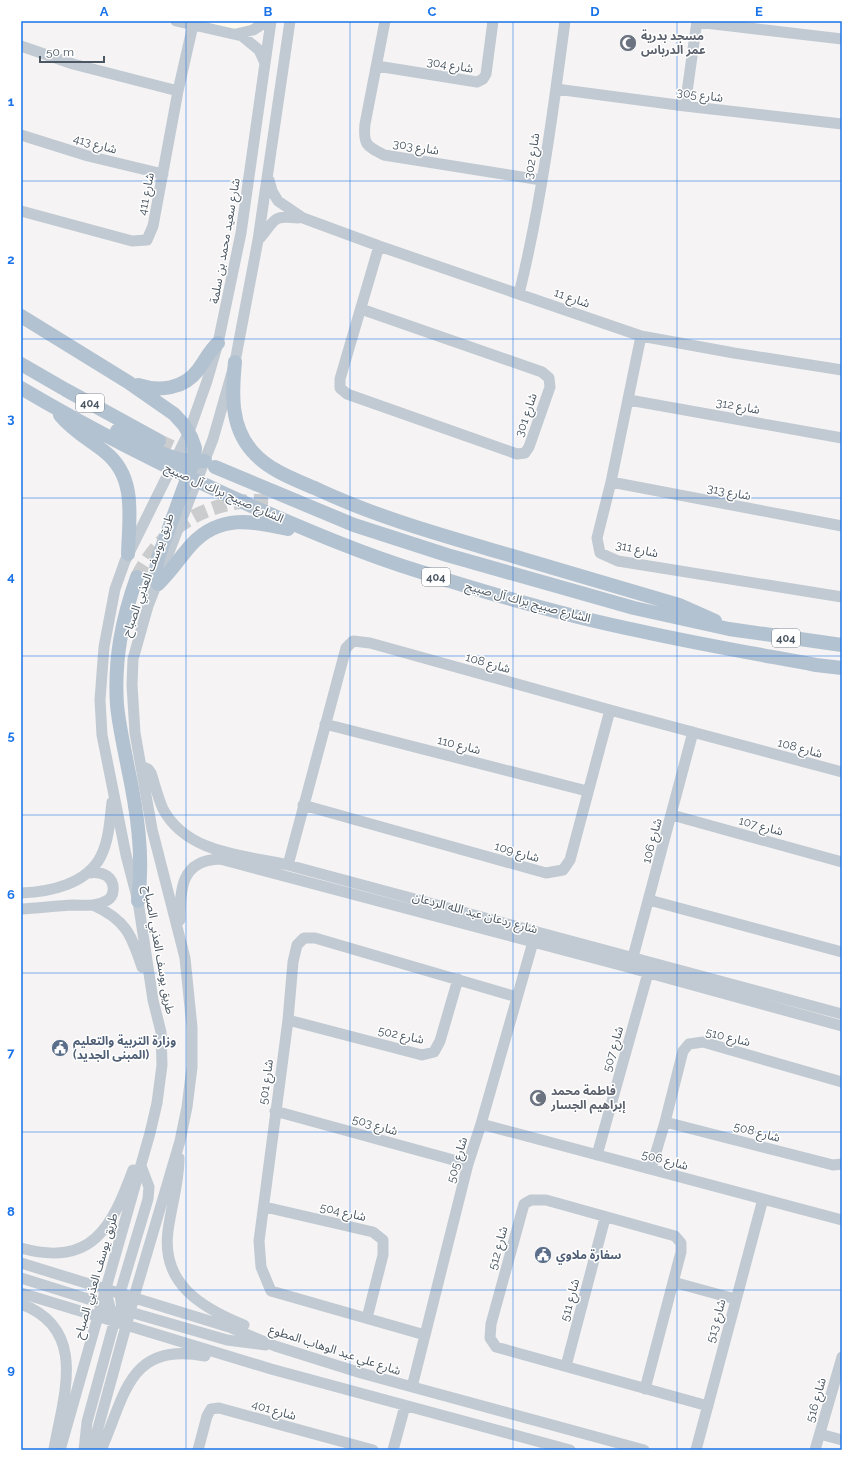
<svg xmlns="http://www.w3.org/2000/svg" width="863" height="1471" viewBox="0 0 863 1471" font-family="Raleway,'Noto Sans Arabic',sans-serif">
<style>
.commercial{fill:#fdf9ef}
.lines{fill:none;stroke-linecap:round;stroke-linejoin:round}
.major-tunnel{stroke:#caccce;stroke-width:14;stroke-dasharray:14 7;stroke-linecap:butt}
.minor{stroke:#c1cad2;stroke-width:11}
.major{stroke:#b3c2d1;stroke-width:14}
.grid{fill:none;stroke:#1a73e8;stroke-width:1;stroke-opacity:0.55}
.labels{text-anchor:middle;stroke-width:3;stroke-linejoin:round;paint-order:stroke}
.shield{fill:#fff;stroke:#808990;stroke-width:1}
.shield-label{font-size:11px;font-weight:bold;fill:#4a5661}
.worship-label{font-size:12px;font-weight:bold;fill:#5b616d;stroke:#fff;text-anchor:start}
.street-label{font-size:12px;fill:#4a5661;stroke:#fff}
.service-label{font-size:12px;font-weight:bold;fill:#4e5e75;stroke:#fff;text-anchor:start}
.neatline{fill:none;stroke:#1a73e8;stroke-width:1.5}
.grid-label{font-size:13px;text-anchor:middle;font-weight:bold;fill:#1a73e8}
</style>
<rect width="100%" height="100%" fill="#f5f3f3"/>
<path class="commercial" d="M 190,21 L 263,21 L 244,31 Z"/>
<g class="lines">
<path class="major-tunnel" d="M 159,441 L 191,456
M 137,577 C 165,523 211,498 271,501"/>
<path class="minor" d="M 176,21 L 242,36 L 259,50 L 265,63
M 385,21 L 365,124 C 363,144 366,146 384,155 L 541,180
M 697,22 L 842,39
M 236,34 L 253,30 L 267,21
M 21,46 L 73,64 L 178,91
M 377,66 L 477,82 L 483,79 L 486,74 L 493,21
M 556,89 L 685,106 L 842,124
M 685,106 L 697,21
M 21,135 L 88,156 L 163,174
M 269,180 L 272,191 L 278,201 L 303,218 L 379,246 L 641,336 L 734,353 L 842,370
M 21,211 L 132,241 L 147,240 L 153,226 L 178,91 L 193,25
M 260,238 C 276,220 271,215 298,218
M 519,294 C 541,204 553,112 565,21
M 361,309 L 542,372 L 549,378 L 550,387 L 529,447 L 525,453 L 517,454 L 347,394 L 340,388 L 340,379 L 379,246
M 641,336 L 611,482 L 597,538 L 600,553 L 618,561 L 842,597
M 629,400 L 842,438
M 611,482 L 842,526
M 325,724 L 587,791
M 141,766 L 148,769 L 151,773 C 155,785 158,798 163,809 C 187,854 244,855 288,865 L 842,1014
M 303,805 L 546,873 L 563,870 L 570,860 L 610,710
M 672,815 L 842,862
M 288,865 L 346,648 L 353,641 L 370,643 L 610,710 L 842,772
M 21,893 C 50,892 87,884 101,856 C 109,840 110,819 112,802
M 649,900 L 842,952
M 93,905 C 126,920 131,934 142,967
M 21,909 C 38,908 56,906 73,905 C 84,905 96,907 106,901 C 116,896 115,882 107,876 C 101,872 95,872 89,873
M 180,920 C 180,889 181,860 220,859 L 620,965 L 842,1026
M 633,957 L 693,732
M 288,1020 L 422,1055 L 434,1052 L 440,1041 L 458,979
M 275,1111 L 468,1164
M 665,1122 L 833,1165 L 842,1164
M 481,1124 L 842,1220
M 597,1155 L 648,973
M 179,1158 C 179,1183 171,1207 168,1231 C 161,1284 202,1308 244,1325
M 651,1169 L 665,1122 L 683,1051 L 689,1044 L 703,1042 L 842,1082
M 265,1207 L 373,1232 L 383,1240 L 383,1255 L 367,1318
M 21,1248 C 92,1268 112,1227 133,1170
M 21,1263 L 229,1327 L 275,1346 L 361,1373 L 644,1450
M 21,1278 L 101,1303 L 107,1303
M 673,1282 L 735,1299
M 21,1293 L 271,1369 L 570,1450
M 21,1304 C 89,1329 63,1397 54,1449
M 97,1317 L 113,1312 L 130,1312 L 227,1340 L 266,1345
M 123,1318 L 120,1293 L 148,1199 L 149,1187 L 141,1166
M 425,1335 L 271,1291 L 261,1267 L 259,1241 L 288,1020 L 293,962 L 297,945 L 304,938 L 315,938 L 517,997
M 566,1366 L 605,1218
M 412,1387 L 468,1164 L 481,1124 L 533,942
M 645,1389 L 681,1252 L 681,1243 L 675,1236 L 546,1200 L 531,1200 L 524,1204 L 491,1324 L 490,1338 L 496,1347 L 708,1406
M 820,1434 L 842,1440
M 60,1450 L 150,1133 L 157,1103 L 162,1065 L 161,1032 L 153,1000 L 138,901 L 126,855 L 102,735 L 100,700 L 104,647 L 115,589 L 125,561 L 189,432 L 207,381 L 218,343 L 241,233 L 271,21
M 84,1450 L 87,1422 L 114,1323 L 105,1288
M 92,1450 L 134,1297 L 180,1141 L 187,1107 L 192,1067 L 192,1027 L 185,958 L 152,829 L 135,733 L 132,685 L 133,659 L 148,606 L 213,439 L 235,362 L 258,240 L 290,21
M 101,1450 C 125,1397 128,1341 205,1356
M 198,1450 L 207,1416 L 211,1409 L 219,1408 L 373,1450
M 393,1450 L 405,1406
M 696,1450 L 763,1199
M 815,1450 L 842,1357"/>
<path class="major" d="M 21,316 L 128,382 L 174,414 L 184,425 L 191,437 L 195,448 L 194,460 L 158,558 L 156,569 L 158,584
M 235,362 C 232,393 230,426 252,451 C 269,471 296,480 319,490 C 377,517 438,534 499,552 C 559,570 619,587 679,605 L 715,621
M 21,364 L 66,390 L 159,441
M 138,385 C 159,392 184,389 198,370 C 205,361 209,351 218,343
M 21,388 C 97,433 175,472 256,508 C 309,531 363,554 418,571 C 490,594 566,616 640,631 C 698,644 757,654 816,665 L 842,668
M 60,415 C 73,431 90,440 105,452 C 137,477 129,518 128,554
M 117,431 C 145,445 173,464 205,461
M 215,467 L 354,525 L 447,555 L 634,608 L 729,629 L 842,645
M 137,577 C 122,619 114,659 117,705 C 119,726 124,747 128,768 C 137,811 144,856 138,901
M 158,584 C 171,572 180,557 192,544 C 220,514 253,521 288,529"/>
</g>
<path class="grid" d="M 186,21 L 186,1450M 350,21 L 350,1450M 513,21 L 513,1450M 677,21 L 677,1450M 21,181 L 842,181M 21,339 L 842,339M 21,498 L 842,498M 21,656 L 842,656M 21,815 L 842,815M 21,973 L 842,973M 21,1132 L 842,1132M 21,1290 L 842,1290"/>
<defs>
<symbol id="mosque-disc" viewBox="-11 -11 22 22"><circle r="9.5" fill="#6b7280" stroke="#fff"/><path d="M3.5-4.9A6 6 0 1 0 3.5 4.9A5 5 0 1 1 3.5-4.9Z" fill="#fff"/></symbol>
<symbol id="civic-disc" viewBox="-11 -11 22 22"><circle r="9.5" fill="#5c6f8a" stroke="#fff"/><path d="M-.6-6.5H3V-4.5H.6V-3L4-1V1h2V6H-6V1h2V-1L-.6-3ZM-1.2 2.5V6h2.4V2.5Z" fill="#fff"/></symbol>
</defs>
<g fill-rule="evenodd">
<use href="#mosque-disc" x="618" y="33" width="20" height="20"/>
<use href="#civic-disc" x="50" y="1038" width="20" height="20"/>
<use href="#mosque-disc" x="528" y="1088" width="20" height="20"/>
<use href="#civic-disc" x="533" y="1245" width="20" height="20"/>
</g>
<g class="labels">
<g class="shield">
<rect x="76" y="394" width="28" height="18" rx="3"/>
<rect x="422" y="568" width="28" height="18" rx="3"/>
<rect x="772" y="629" width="28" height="18" rx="3"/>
</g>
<g class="shield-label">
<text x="90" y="407">404</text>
<text x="436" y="581">404</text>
<text x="786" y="642">404</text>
</g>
<g class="worship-label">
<text x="641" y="40">مسجد بدرية<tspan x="641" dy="14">عمر الدرباس</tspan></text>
<text x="551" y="1095">فاطمة محمد<tspan x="551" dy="14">إبراهيم الجسار</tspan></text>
</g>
<g class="street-label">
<text transform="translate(450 65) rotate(9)" y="4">شارع 304</text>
<text transform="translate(700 95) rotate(7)" y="4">شارع 305</text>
<text transform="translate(95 144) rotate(15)" y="4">شارع 413</text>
<text transform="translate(416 147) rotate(9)" y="4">شارع 303</text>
<text transform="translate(532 156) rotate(-81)" y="4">شارع 302</text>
<text transform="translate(146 194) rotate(-79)" y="4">شارع 411</text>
<text transform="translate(225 241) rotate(-80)" y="4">شارع سعيد محمد بن سلمة</text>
<text transform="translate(572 298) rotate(19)" y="4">شارع 11</text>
<text transform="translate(738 406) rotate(10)" y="4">شارع 312</text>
<text transform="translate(526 415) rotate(-71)" y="4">شارع 301</text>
<text transform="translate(729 492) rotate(11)" y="4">شارع 313</text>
<text transform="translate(224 493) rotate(24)" y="4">الشارع صبيح براك آل صبيح</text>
<text transform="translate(637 549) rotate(12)" y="4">شارع 311</text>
<text transform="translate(148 575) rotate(-70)" y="4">طريق يوسف العذبي الصباح</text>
<text transform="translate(528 602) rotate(15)" y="4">الشارع صبيح براك آل صبيح</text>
<text transform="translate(488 663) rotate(16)" y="4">شارع 108</text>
<text transform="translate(459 745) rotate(14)" y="4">شارع 110</text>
<text transform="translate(800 748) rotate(15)" y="4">شارع 108</text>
<text transform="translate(761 826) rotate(15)" y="4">شارع 107</text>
<text transform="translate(652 841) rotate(-75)" y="4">شارع 106</text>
<text transform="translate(517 852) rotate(16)" y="4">شارع 109</text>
<text transform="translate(475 913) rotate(15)" y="4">شارع ردعان عبد الله الردعان</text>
<text transform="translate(159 950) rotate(80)" y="4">طريق يوسف العذبي الصباح</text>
<text transform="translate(401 1035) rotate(12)" y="4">شارع 502</text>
<text transform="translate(728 1037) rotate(14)" y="4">شارع 510</text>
<text transform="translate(613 1049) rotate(-74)" y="4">شارع 507</text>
<text transform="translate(266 1082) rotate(-82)" y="4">شارع 501</text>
<text transform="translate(375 1125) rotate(16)" y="4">شارع 503</text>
<text transform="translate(757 1132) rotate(15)" y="4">شارع 508</text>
<text transform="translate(457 1160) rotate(-74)" y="4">شارع 505</text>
<text transform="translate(665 1160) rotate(15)" y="4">شارع 506</text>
<text transform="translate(343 1212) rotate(13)" y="4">شارع 504</text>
<text transform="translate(498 1248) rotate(-75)" y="4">شارع 512</text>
<text transform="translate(96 1276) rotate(-74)" y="4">طريق يوسف العذبي الصباح</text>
<text transform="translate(570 1300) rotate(-75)" y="4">شارع 511</text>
<text transform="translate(716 1321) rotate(-75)" y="4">شارع 513</text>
<text transform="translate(335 1350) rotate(18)" y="4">شارع علي عبد الوهاب المطوع</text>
<text transform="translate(816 1400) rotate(-74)" y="4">شارع 516</text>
<text transform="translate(274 1410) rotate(16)" y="4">شارع 401</text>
</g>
<g class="service-label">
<text x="73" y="1045">وزارة التربية والتعليم<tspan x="73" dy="14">(المبنى الجديد)</tspan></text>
<text x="556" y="1259">سفارة ملاوي</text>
</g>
</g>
<rect width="863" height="1471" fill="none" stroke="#ffffff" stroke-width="44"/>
<path d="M40 56v6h64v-6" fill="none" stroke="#4a5661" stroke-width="2"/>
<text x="46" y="56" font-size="12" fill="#4a5661" stroke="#ffffff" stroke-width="3" paint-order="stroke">50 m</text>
<rect x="22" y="22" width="819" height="1427" class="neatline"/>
<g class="grid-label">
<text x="104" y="16">A</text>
<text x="268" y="16">B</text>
<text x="432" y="16">C</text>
<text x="595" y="16">D</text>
<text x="759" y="16">E</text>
<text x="11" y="106">1</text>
<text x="11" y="264">2</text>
<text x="11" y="423">3</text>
<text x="11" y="581">4</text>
<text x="11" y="740">5</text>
<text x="11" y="899">6</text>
<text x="11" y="1057">7</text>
<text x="11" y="1216">8</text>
<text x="11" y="1374">9</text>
</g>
</svg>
